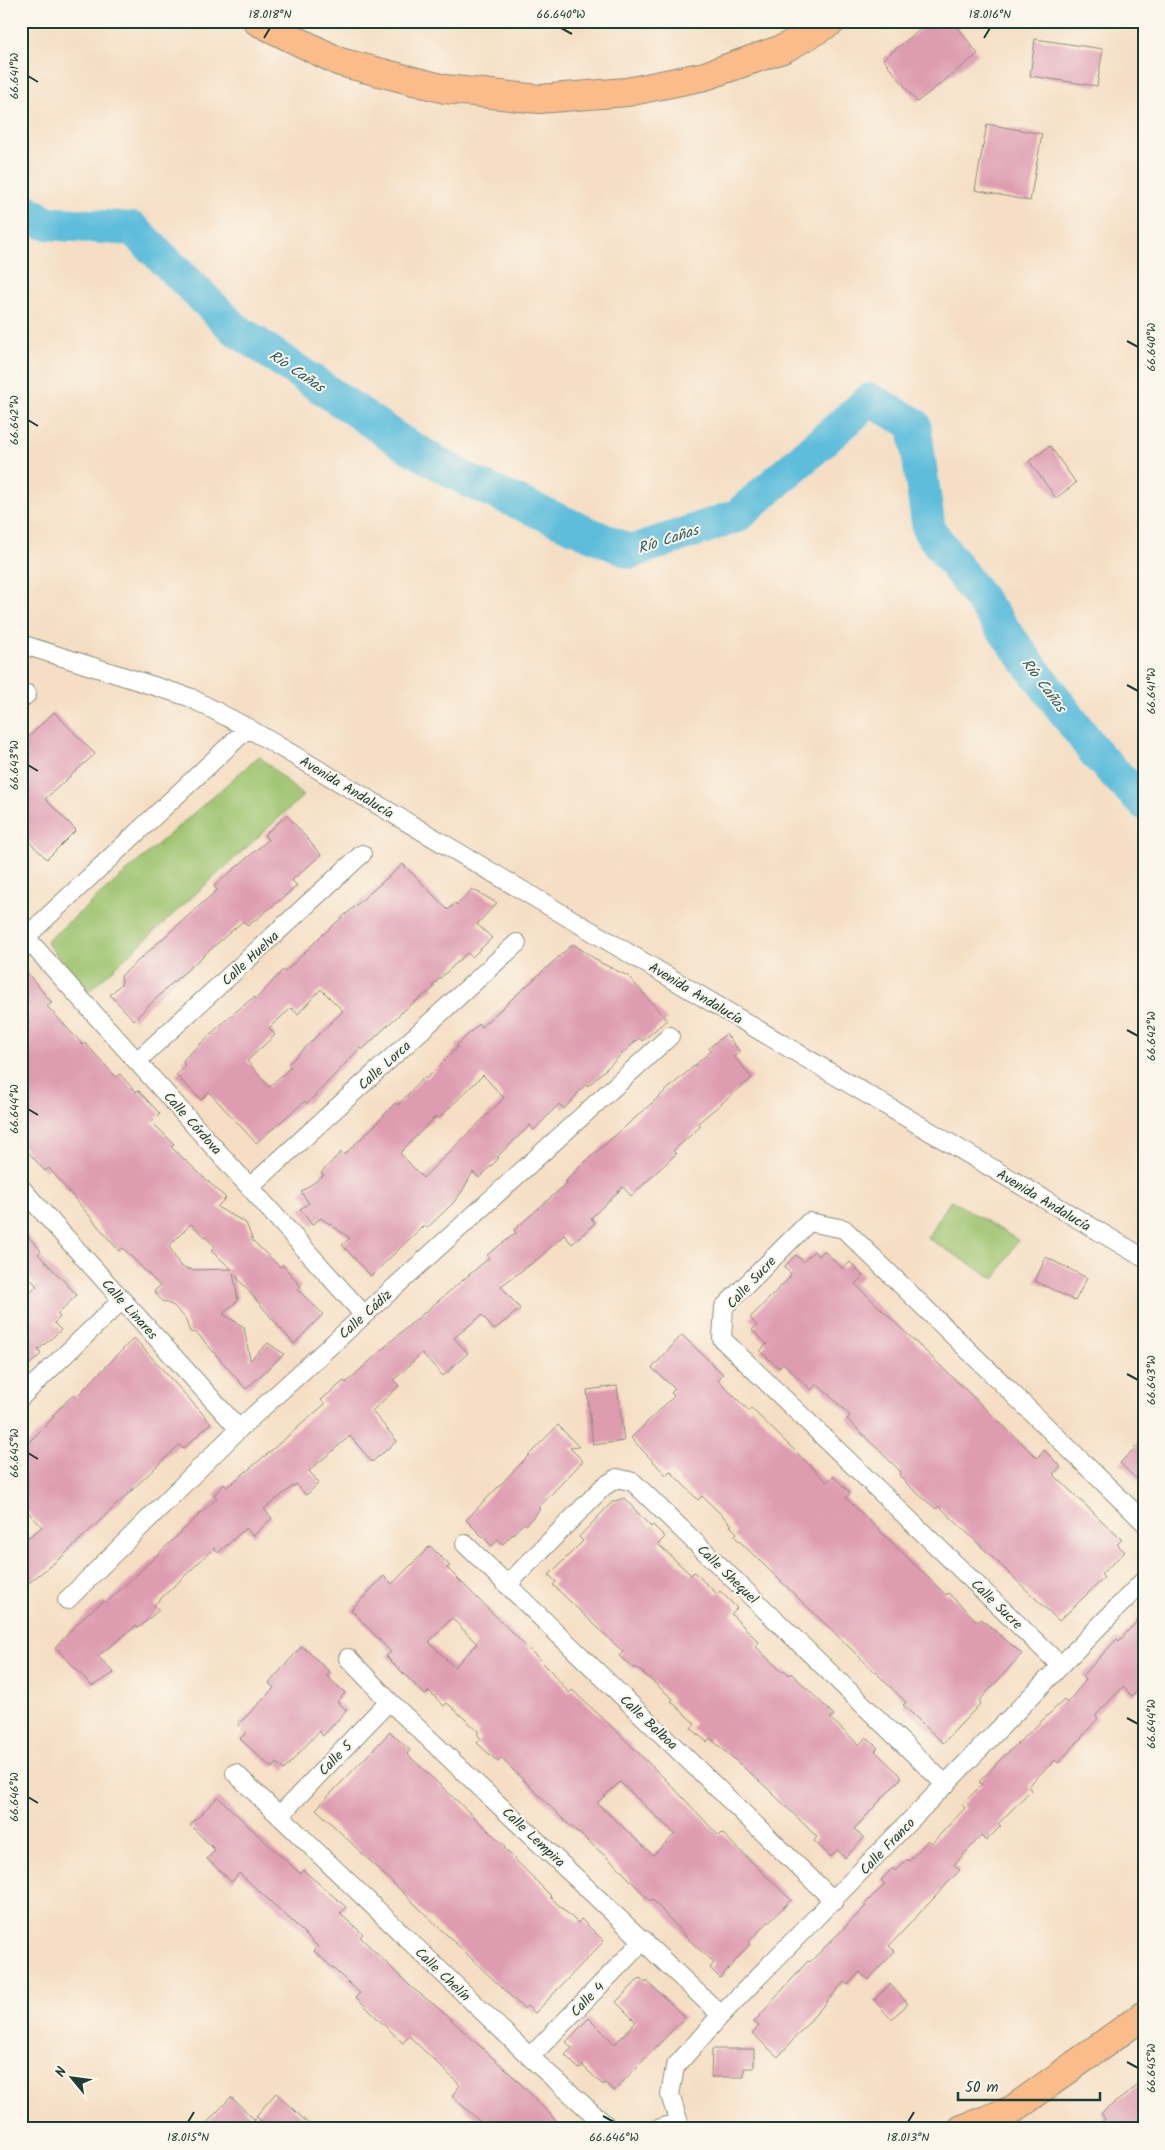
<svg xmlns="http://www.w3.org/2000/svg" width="1165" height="2150" viewBox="0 0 1165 2150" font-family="Kalam,sans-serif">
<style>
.green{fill:#9cc26d;stroke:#5e8050}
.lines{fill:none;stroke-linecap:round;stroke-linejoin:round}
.river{stroke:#5dbddb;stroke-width:34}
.building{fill:#de9cb1;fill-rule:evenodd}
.minor-casing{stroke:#8a8e7c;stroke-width:20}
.primary-casing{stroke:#8a8e7c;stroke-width:30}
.trunk-casing{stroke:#8a8e7c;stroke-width:30}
.minor{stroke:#fff;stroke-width:18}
.primary{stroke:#fabc8b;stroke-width:28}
.trunk{stroke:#fabc8b;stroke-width:28}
.ticks{fill:none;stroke:#1f3d34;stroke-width:2}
.labels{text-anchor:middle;stroke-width:4;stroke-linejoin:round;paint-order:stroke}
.street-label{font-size:14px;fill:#1f3d34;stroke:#fbf7ec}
.water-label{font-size:15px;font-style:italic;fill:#2e5d5e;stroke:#fbf7ec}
.neatline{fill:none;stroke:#1f3d34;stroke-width:2}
.ticks-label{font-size:12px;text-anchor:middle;fill:#1f3d34}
</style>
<rect width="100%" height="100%" fill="#fbf7ec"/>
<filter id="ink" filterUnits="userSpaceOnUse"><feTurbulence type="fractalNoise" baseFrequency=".02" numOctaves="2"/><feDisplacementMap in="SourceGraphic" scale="10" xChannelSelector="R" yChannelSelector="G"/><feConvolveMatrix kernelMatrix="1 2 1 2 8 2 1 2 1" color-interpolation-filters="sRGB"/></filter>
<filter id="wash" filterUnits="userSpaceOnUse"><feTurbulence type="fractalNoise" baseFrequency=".0096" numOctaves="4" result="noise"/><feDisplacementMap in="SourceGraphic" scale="20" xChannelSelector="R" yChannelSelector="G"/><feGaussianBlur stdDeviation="1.12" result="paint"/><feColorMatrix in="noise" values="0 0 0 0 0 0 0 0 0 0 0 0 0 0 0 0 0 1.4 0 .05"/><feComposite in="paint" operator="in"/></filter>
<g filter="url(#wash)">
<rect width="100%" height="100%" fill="#f5dec3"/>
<path class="green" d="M 259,756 L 303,796 L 88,992 L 46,942 Z
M 951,1200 L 1018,1240 L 995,1279 L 927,1238 Z"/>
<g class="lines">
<path class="river" d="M 21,207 L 45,223 L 133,229 L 234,328 L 403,443 L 471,482 L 631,552 L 737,516 L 870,400 L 914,424 L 929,530 L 1097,755 L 1144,803"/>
</g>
<g id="blocks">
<path class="building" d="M 931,21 L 953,21 L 978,54 L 917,102 L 883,59 Z
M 1035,39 L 1103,49 L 1097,86 L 1030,76 Z
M 987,124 L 1042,134 L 1030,201 L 975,190 Z
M 1050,446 L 1076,483 L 1056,498 L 1029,461 Z
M 54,712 L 95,754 L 45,799 L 76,830 L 47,859 L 21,834 L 21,744 Z
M 287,815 L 321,855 L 292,880 L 297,886 L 248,926 L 243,921 L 170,985 L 134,1020 L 110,995 L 122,983 L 121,976 L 217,890 L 214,886 L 268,840 L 264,835 Z
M 403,864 L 448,910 L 455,903 L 457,905 L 472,889 L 497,903 L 477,924 L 492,938 L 472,957 L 467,953 L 433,985 L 434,988 L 404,1010 L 362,1050 L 360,1048 L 307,1104 L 305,1101 L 256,1143 L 209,1092 L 201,1100 L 176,1075 L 185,1067 L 183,1060 L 228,1018 L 254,997 L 256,999 L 283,970 L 285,972 L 321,936 ZM 321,989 L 343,1011 L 288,1064 L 291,1067 L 269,1087 L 247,1061 L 275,1035 L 269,1028 L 291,1008 L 298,1014 Z
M 573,944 L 601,963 L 628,976 L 667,1020 L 642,1041 L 639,1038 L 588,1086 L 586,1084 L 564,1109 L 559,1104 L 534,1130 L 530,1125 L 497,1157 L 499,1158 L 479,1178 L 473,1172 L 461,1193 L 452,1204 L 427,1228 L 424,1225 L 371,1276 L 342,1245 L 350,1238 L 321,1218 L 312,1225 L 300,1209 L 309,1203 L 301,1192 L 324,1175 L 321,1173 L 341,1152 L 344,1155 L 377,1123 L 395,1103 L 398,1105 L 424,1077 L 426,1079 L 458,1047 L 456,1046 L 479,1024 L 481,1027 ZM 483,1075 L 504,1098 L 423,1178 L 400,1153 L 436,1116 L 438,1119 Z
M 21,965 L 52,1003 L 47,1006 L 83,1045 L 85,1043 L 116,1077 L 120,1074 L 136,1092 L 138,1090 L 160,1114 L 152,1122 L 174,1144 L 171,1147 L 226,1198 L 217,1207 L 246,1223 L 253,1241 L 280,1267 L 283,1265 L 301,1287 L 298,1290 L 323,1314 L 294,1344 L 233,1273 L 238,1300 L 223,1314 L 244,1327 L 250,1360 L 268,1343 L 284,1354 L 246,1389 L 197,1333 L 190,1332 L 185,1318 L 174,1306 L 162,1301 L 154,1291 L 160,1286 L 123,1248 L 119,1251 L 49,1168 L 45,1171 L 21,1144 ZM 191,1224 L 215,1246 L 211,1251 L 232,1269 L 192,1270 L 180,1266 L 169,1246 Z
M 726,1034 L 740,1052 L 734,1056 L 752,1078 L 698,1123 L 701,1126 L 673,1151 L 676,1154 L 631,1196 L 623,1187 L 591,1218 L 595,1223 L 572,1244 L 564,1235 L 539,1258 L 501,1286 L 520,1309 L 494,1330 L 482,1315 L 454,1338 L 468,1353 L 443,1376 L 422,1353 L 394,1380 L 399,1386 L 372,1411 L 397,1441 L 372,1462 L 350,1436 L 309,1471 L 319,1483 L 306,1495 L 296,1484 L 264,1509 L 272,1518 L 253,1536 L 246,1528 L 218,1553 L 214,1548 L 154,1605 L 159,1610 L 138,1628 L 136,1626 L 98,1656 L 114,1673 L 92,1686 L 55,1647 L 88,1613 L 104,1601 L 106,1603 L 137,1574 L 217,1498 L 214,1495 L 224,1484 L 227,1487 L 259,1461 L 325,1404 L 321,1400 L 344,1381 L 346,1383 L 398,1335 L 489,1258 L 487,1255 L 516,1233 L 514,1230 L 567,1183 L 566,1181 L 585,1162 L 711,1051 L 709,1048 Z
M 21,1228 L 41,1251 L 38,1254 L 77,1295 L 57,1314 L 60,1317 L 54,1323 L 61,1330 L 38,1350 L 41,1354 L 21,1373 L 21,1301 L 37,1286 L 21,1269 Z
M 814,1251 L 819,1256 L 824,1251 L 843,1269 L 850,1262 L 863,1276 L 855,1284 L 1037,1458 L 1044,1450 L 1061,1467 L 1053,1474 L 1122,1540 L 1117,1544 L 1125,1552 L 1101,1574 L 1104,1578 L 1059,1621 L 939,1506 L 936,1509 L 909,1486 L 899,1475 L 901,1472 L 847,1419 L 850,1416 L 844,1409 L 817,1384 L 811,1390 L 783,1363 L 779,1368 L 760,1351 L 767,1344 L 752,1330 L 757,1325 L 750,1318 L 789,1278 L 791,1274 L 784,1267 L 796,1255 L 803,1262 Z
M 1046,1257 L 1087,1278 L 1075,1301 L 1035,1281 Z
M 682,1335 L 723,1374 L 718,1380 L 749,1411 L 751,1408 L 827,1482 L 833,1476 L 850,1493 L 846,1498 L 946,1595 L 948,1593 L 978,1622 L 981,1619 L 1022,1654 L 979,1701 L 981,1703 L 943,1743 L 903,1705 L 906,1702 L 734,1536 L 737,1533 L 730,1526 L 732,1525 L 702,1496 L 698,1500 L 670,1471 L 666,1475 L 631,1438 L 674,1396 L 671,1393 L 675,1389 L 652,1368 Z
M 134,1338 L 211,1423 L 183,1449 L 179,1445 L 64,1555 L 21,1589 L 21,1543 L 42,1527 L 21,1504 L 21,1450 L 54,1417 L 52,1416 L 73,1395 L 76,1397 Z
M 617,1386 L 624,1441 L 593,1445 L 587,1390 Z
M 558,1425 L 579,1447 L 570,1448 L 583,1461 L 538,1508 L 540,1509 L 526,1525 L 524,1523 L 503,1544 L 498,1539 L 492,1546 L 466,1520 Z
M 1144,1439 L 1144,1486 L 1120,1463 Z
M 624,1498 L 651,1527 L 653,1525 L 665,1537 L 658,1544 L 691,1575 L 694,1572 L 717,1594 L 720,1591 L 737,1608 L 731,1614 L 759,1642 L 755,1646 L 782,1672 L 784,1670 L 789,1675 L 791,1673 L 834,1715 L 830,1718 L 859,1745 L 866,1737 L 878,1748 L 875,1751 L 902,1777 L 854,1829 L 864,1838 L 845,1858 L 837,1850 L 831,1857 L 814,1841 L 817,1837 L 766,1787 L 710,1738 L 707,1742 L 691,1728 L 695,1724 L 671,1701 L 673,1699 L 636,1667 L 635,1669 L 619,1656 L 623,1652 L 553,1585 L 556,1582 L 549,1575 L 583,1541 L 579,1537 L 612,1502 Z
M 430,1546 L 450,1566 L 447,1568 L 549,1669 L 569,1693 L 572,1690 L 607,1722 L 670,1784 L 719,1836 L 722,1833 L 791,1900 L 748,1942 L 750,1944 L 720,1978 L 710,1968 L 714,1963 L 687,1938 L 652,1899 L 650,1901 L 617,1866 L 567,1823 L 501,1758 L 498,1762 L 477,1743 L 481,1739 L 477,1734 L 479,1732 L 455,1710 L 447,1703 L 444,1706 L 429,1691 L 425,1695 L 386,1656 L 391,1652 L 351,1610 L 384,1576 L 392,1584 ZM 452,1618 L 477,1644 L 454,1667 L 429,1642 ZM 620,1782 L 675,1834 L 653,1855 L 597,1803 Z
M 1144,1613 L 1144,1684 L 1132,1696 L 1123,1687 L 1095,1716 L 1098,1718 L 1076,1744 L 1058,1763 L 1055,1760 L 1028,1786 L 1031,1790 L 998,1824 L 1001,1826 L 986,1841 L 981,1836 L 954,1865 L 960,1870 L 889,1946 L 895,1951 L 868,1980 L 860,1972 L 848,1985 L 844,1982 L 778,2057 L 752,2033 L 759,2026 L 754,2022 L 808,1961 L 810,1962 L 866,1906 L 864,1905 L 885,1884 L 881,1880 L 893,1868 L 895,1871 L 907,1859 L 909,1861 L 928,1840 L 932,1843 L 965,1808 L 962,1805 L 982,1784 L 979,1782 L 1000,1760 L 1064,1700 L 1067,1703 L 1086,1680 L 1082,1676 L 1117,1639 L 1119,1641 Z
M 302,1646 L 330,1672 L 327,1676 L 345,1693 L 337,1702 L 347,1710 L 323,1736 L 319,1731 L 284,1770 L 277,1763 L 272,1768 L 240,1739 L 246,1733 L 238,1725 L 274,1688 L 269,1683 Z
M 390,1732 L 410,1750 L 407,1754 L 505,1846 L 504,1848 L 551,1896 L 550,1897 L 578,1923 L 581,1919 L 604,1941 L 535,2013 L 527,2006 L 524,2009 L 316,1809 Z
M 218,1797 L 274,1850 L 300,1873 L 303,1870 L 346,1907 L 340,1914 L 363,1934 L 360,1937 L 411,1987 L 437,2007 L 515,2078 L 564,2129 L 488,2129 L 452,2096 L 460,2085 L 409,2036 L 403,2043 L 377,2018 L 356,1997 L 360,1993 L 314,1951 L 318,1947 L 292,1921 L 239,1873 L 232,1882 L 207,1859 L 215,1850 L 190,1825 Z
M 640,1978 L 646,1983 L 647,1981 L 685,2017 L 614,2091 L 605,2083 L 603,2085 L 583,2066 L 579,2069 L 565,2055 L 572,2048 L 566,2042 L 589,2018 L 615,2044 L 636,2022 L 616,2002 Z
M 890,1984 L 908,2004 L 891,2019 L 874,2000 Z
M 712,2049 L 754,2049 L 754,2068 L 744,2068 L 744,2077 L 711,2077 Z
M 1144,2081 L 1144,2129 L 1094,2129 L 1105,2119 L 1101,2113 Z
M 276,2093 L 314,2129 L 269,2129 L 256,2116 Z
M 231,2097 L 255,2120 L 247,2129 L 201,2129 Z"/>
</g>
</g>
<g filter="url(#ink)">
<use href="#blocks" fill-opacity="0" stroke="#8a8e7c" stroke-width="1"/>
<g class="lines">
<defs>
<path id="minor" d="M 21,644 L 189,697 L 248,728 L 1144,1258
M 21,699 L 27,694
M 21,932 L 364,1315
M 26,937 L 248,728
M 137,1061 L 362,854
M 250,1187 L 517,943
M 21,1188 L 239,1429
M 21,1397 L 122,1300
M 465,1544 L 834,1901
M 507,1585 L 603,1487 L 617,1478 L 633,1482 L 946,1785
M 67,1600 L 239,1429 L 670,1036
M 348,1658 L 389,1701 L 721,2015
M 1060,1665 L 722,1339 L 724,1307 L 809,1222 L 844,1229 L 1144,1522
M 235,1773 L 530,2057 L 610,2129
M 280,1815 L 389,1701
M 530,2057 L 644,1940
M 658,2129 L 678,2122
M 681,2129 L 670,2095 L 675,2067 L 721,2015 L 1144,1580"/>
<path id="primary" d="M 962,2129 L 1012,2110 L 1144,2015"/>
<path id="trunk" d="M 257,21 L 340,62 L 445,89 L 539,99 L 627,92 L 705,76 L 785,48 L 832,21"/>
</defs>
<use href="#minor" class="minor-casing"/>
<use href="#primary" class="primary-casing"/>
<use href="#trunk" class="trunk-casing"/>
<use href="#minor" class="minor"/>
<use href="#primary" class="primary"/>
<use href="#trunk" class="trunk"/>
</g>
</g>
<path class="ticks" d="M 561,28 L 572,34M 264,38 L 270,28M 984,38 L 990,28M 28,76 L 38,82M 1127,341 L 1138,347M 28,420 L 38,426M 1127,685 L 1138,691M 28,765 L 38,771M 1127,1030 L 1138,1036M 28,1109 L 38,1115M 1127,1374 L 1138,1380M 28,1453 L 38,1459M 1127,1718 L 1138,1724M 28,1797 L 38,1803M 1127,2062 L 1138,2068M 603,2116 L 614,2122M 188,2122 L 194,2112M 908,2122 L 914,2112"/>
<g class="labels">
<g class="street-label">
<text transform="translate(347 787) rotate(31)" y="5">Avenida Andalucía</text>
<text transform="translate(250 958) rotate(-43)" y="5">Calle Huelva</text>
<text transform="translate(696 993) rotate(31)" y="5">Avenida Andalucía</text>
<text transform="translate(384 1065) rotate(-42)" y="5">Calle Lorca</text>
<text transform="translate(193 1123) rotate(48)" y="5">Calle Córdova</text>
<text transform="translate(1044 1200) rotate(31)" y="5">Avenida Andalucía</text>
<text transform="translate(751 1282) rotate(-47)" y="5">Calle Sucre</text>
<text transform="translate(130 1309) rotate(48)" y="5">Calle Linares</text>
<text transform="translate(365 1314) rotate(-42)" y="5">Calle Cádiz</text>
<text transform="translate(728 1574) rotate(44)" y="5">Calle Shequel</text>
<text transform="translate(997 1604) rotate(44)" y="5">Calle Sucre</text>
<text transform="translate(649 1722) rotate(43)" y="5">Calle Balboa</text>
<text transform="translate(335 1758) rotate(-46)" y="5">Calle 5</text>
<text transform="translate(534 1837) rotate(43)" y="5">Calle Lempira</text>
<text transform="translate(887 1846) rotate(-46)" y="5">Calle Franco</text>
<text transform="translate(443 1974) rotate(44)" y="5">Calle Chelín</text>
<text transform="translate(587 1999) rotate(-46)" y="5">Calle 4</text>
</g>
<g class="water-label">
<text transform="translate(297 371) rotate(34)" y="5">Río Cañas</text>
<text transform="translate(668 539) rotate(-18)" y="5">Río Cañas</text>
<text transform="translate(1044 685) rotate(53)" y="5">Río Cañas</text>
</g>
</g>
<rect width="1165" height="2150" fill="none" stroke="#fbf7ec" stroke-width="55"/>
<g transform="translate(72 2078) rotate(299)" stroke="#fbf7ec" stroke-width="4" paint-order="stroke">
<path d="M0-4L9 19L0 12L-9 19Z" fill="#1f3d34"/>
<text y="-8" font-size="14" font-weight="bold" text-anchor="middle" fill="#1f3d34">N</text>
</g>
<path d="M958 2092v8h142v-8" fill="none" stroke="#1f3d34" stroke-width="2.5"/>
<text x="965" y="2092" font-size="15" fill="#1f3d34" stroke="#fbf7ec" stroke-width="4" paint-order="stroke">50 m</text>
<rect x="28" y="28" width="1110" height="2094" class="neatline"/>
<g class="ticks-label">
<text x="270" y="18">18.018°N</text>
<text x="561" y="18">66.640°W</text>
<text x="990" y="18">18.016°N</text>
<text transform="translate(14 76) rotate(-90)" y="4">66.641°W</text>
<text transform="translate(1151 347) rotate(-90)" y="4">66.640°W</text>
<text transform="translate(14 420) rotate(-90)" y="4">66.642°W</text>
<text transform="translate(1151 691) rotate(-90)" y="4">66.641°W</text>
<text transform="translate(14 765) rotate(-90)" y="4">66.643°W</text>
<text transform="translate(1151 1036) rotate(-90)" y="4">66.642°W</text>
<text transform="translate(14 1109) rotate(-90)" y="4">66.644°W</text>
<text transform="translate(1151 1380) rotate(-90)" y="4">66.643°W</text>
<text transform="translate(14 1453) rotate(-90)" y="4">66.645°W</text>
<text transform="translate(1151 1724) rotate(-90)" y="4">66.644°W</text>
<text transform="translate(14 1797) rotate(-90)" y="4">66.646°W</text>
<text transform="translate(1151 2068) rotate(-90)" y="4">66.645°W</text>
<text x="188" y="2141">18.015°N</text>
<text x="614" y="2141">66.646°W</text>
<text x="908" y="2141">18.013°N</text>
</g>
</svg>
